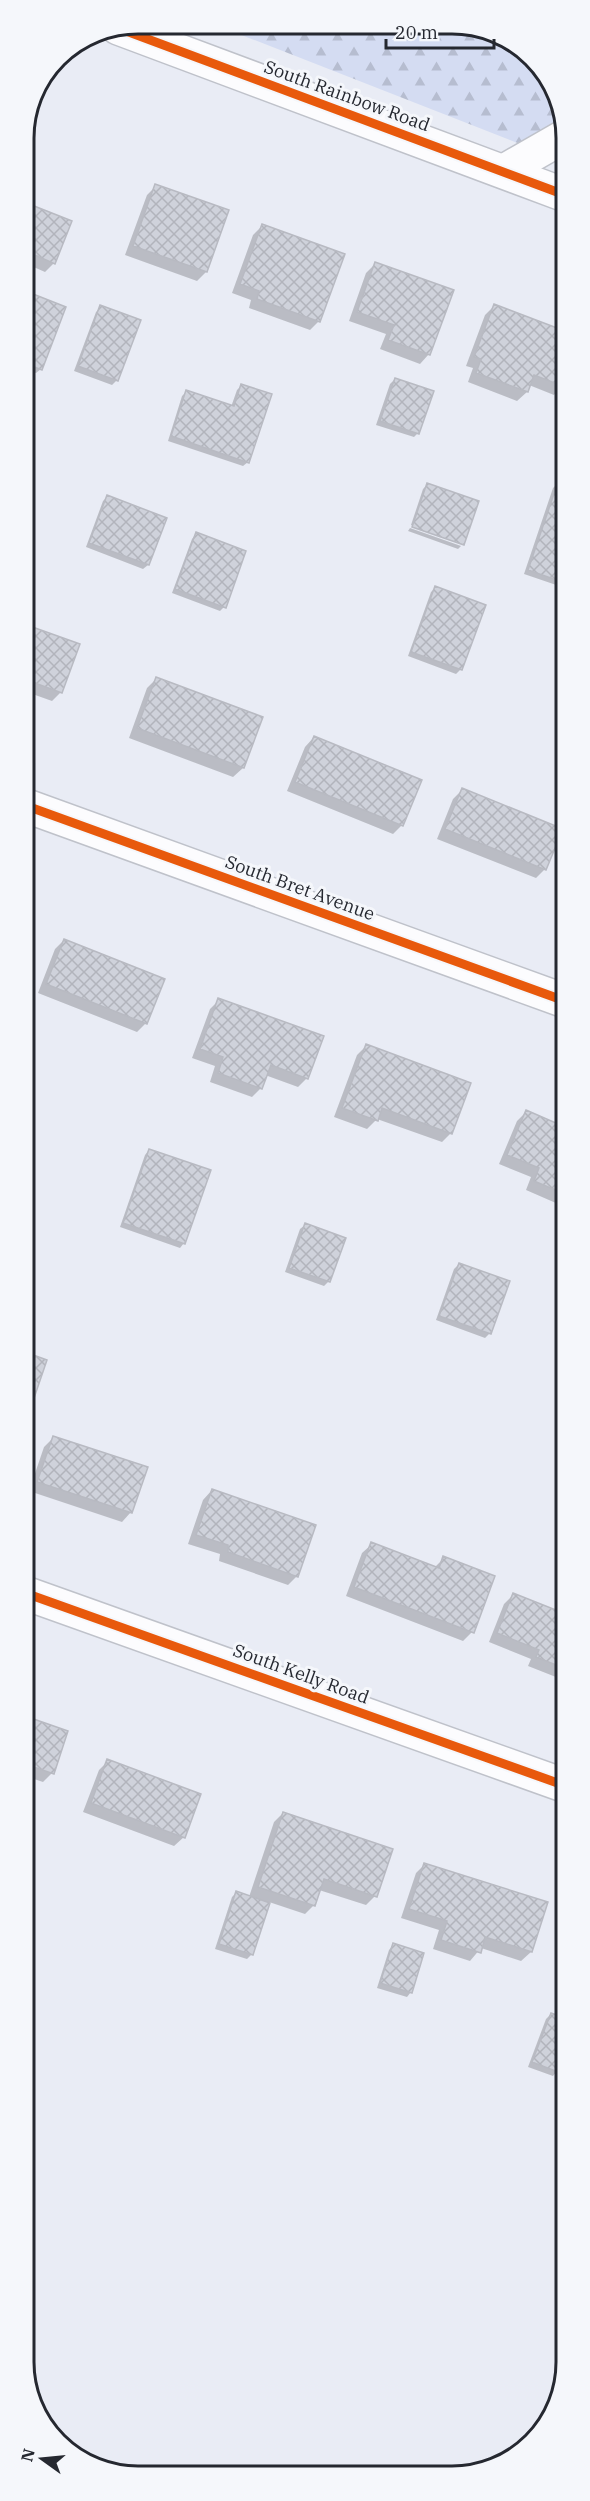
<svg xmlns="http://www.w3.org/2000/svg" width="590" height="2501" viewBox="0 0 590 2501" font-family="'IBM Plex Serif',serif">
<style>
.forest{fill:url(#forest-firs)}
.shadow{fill:#0003}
.building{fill:url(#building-cross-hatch);stroke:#b8bac2;stroke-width:1.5}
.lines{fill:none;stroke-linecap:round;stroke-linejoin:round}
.street-casing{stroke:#bfc2ca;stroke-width:36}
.street{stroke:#fcfcfe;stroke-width:33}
.cycleway-casing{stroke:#f5f7fb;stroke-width:13}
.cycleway{stroke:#e8590c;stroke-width:9}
.labels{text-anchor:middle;stroke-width:6;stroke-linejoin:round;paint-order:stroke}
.street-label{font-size:18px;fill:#252830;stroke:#f5f7fb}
.rim{fill:none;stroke:#252830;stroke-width:3}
</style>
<defs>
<pattern id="forest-firs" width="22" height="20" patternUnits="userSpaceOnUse" patternTransform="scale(1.5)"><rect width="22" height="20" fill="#d4dcf2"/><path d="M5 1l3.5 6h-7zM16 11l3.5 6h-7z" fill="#b6bdd0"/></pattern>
<pattern id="building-cross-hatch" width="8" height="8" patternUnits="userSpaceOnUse" patternTransform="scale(1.5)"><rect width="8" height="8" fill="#cfd2db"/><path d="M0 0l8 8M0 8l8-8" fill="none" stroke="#b2b4bc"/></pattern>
</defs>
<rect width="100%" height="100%" fill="#e9ecf5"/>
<path class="forest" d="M 216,25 L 474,26 L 537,63 L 565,123 L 565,158 L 561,160 Z"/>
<path class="shadow" d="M 156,186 L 227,211 L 206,272 L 197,281 L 125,255 L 147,195 Z
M 24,204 L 54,263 L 45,272 L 29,265 L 24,274 Z
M 262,226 L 319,321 L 310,330 L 249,308 L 251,300 L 232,293 L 253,235 Z
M 375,264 L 429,354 L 420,364 L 380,349 L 386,334 L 349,321 L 366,273 Z
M 28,294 L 41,369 L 36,373 L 24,369 L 24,298 Z
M 494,306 L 565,333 L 565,382 L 554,395 L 529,385 L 527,392 L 517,401 L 468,382 L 473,368 L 466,366 L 485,315 Z
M 101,307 L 117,380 L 112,385 L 74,371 L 96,312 Z
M 395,379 L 418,433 L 414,437 L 376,425 L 390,384 Z
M 241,386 L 248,462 L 243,466 L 168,441 L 182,396 L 187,391 L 231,407 L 237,390 Z
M 558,483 L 565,486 L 565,588 L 524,574 L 553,488 Z
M 427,485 L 477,502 L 462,544 L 411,525 L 423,489 Z
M 107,497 L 148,565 L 143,569 L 86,547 L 103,501 Z
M 410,528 L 461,546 L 458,549 L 408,531 Z
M 196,534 L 224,607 L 220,611 L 172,593 L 192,539 Z
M 436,587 L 461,669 L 456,674 L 408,656 L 431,592 Z
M 24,625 L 61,692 L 52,701 L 24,691 Z
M 156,679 L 261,718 L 243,768 L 233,777 L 129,738 L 147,688 Z
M 314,737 L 402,825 L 393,834 L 287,791 L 305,747 Z
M 462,790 L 545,869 L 536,878 L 437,839 L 453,799 Z
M 64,940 L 146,1023 L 137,1032 L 38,993 L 55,949 Z
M 219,1000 L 307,1078 L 298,1087 L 265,1075 L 261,1088 L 252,1097 L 210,1082 L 215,1066 L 192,1058 L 210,1009 Z
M 366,1046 L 451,1133 L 442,1142 L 377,1119 L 367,1129 L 334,1117 L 357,1055 Z
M 526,1112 L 565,1129 L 565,1207 L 526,1190 L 531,1177 L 499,1164 L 517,1121 Z
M 149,1150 L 184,1243 L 180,1248 L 120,1227 L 145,1155 Z
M 305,1225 L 329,1281 L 324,1286 L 285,1272 L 300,1229 Z
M 459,1264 L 490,1333 L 485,1338 L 436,1320 L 454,1269 Z
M 25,1353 L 45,1361 L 30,1403 L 26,1408 Z
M 53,1438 L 131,1512 L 122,1522 L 29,1491 L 44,1447 Z
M 212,1490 L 297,1576 L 288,1585 L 219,1561 L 220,1554 L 188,1544 L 203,1500 Z
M 372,1544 L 434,1568 L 444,1558 L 472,1632 L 463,1641 L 346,1596 L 362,1553 Z
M 513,1595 L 566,1616 L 566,1681 L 528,1666 L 531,1659 L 489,1642 L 504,1604 Z
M 25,1717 L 66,1732 L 52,1773 L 43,1782 L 25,1776 Z
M 108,1761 L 184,1837 L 174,1846 L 83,1812 L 99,1770 Z
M 283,1813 L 375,1896 L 366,1905 L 319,1890 L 314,1905 L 305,1914 L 269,1902 L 252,1954 L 247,1959 L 215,1949 L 232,1897 L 236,1893 L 249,1897 L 274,1822 Z
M 425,1864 L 546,1903 L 531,1952 L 521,1961 L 481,1948 L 470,1961 L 433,1949 L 439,1930 L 401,1918 L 416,1873 Z
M 393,1945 L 411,1992 L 407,1997 L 377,1988 L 389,1950 Z
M 551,2014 L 557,2071 L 553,2076 L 528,2067 L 546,2019 Z"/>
<path class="building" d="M 155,184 L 229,210 L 207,272 L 133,246 Z
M 24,202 L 72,221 L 55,264 L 35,255 L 27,273 L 24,272 Z
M 262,224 L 345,254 L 320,322 L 257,299 L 259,291 L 240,284 Z
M 375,262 L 454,290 L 430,355 L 388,340 L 394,325 L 357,312 Z
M 28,292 L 66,307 L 42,370 L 24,363 L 24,301 Z
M 494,304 L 565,331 L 565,387 L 534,375 L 528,392 L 476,373 L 481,359 L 474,357 Z
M 100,305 L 141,320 L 118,381 L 78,366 Z
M 395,378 L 434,391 L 419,434 L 380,421 Z
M 241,384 L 272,394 L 249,463 L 171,436 L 186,390 L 234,406 Z
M 558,482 L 565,484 L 565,583 L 528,570 Z
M 427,483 L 479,501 L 464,545 L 412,527 Z
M 107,495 L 167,518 L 149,565 L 89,543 Z
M 196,532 L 246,551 L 226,608 L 175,589 Z
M 435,586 L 486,605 L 462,670 L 411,652 Z
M 24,624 L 80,644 L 62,693 L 24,679 Z
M 156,677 L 263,717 L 244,768 L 137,728 Z
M 314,736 L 422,780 L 403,826 L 295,782 Z
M 462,788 L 563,829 L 546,870 L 445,829 Z
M 64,939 L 165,979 L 147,1024 L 46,984 Z
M 218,998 L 324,1036 L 308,1079 L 271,1065 L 262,1089 L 218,1073 L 223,1057 L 200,1049 Z
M 366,1044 L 471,1083 L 452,1134 L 382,1108 L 378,1121 L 342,1108 Z
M 526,1110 L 565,1127 L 565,1194 L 534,1181 L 539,1168 L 507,1155 Z
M 149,1149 L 211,1170 L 185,1244 L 123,1223 Z
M 305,1223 L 346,1238 L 330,1282 L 289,1268 Z
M 459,1263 L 510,1281 L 491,1334 L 439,1316 Z
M 25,1352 L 47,1360 L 32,1404 L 25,1401 Z
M 53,1436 L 148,1467 L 132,1513 L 37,1482 Z
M 212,1489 L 316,1525 L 298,1577 L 228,1552 L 228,1545 L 196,1535 Z
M 371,1542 L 439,1568 L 443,1556 L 495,1576 L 474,1633 L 354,1587 Z
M 513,1593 L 566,1614 L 566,1669 L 536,1657 L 539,1650 L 497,1633 Z
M 25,1716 L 68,1731 L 54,1774 L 25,1764 Z
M 107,1759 L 201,1794 L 185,1838 L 91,1803 Z
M 283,1812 L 393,1849 L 377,1897 L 324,1879 L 315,1906 L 258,1887 Z
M 424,1863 L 548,1902 L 532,1952 L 485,1937 L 481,1953 L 441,1940 L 447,1921 L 409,1909 Z
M 236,1891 L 270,1903 L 253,1955 L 219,1944 Z
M 393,1943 L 424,1953 L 412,1993 L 380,1983 Z
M 551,2013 L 566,2018 L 566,2053 L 558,2072 L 532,2062 Z"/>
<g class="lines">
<defs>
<path id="street" d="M 118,28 L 565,195
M 504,171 L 565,136
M 24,805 L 565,1001
M 25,1593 L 566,1786"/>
</defs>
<use href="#street" class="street-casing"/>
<use href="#street" class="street"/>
<defs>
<path id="cycleway" d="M 118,28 L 565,195
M 24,805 L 565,1001
M 25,1593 L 566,1786"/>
</defs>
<use href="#cycleway" class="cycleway-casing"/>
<use href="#cycleway" class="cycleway"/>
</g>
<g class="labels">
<g class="street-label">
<text transform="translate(347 96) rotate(20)" y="6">South Rainbow Road</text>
<text transform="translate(300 888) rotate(20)" y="6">South Bret Avenue</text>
<text transform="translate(301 1674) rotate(20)" y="6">South Kelly Road</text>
</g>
</g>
<path d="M0 0H590V2501H0ZM138 34H452A104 104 0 0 1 556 138V2362A104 104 0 0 1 452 2466H138A104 104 0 0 1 34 2362V138A104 104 0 0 1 138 34Z" fill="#f5f7fb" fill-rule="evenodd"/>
<path class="rim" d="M138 34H452A104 104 0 0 1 556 138V2362A104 104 0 0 1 452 2466H138A104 104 0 0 1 34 2362V138A104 104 0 0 1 138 34Z"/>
<g transform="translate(42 2459) rotate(285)" stroke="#f5f7fb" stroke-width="4.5" paint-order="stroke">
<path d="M0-4.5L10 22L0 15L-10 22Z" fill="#252830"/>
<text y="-9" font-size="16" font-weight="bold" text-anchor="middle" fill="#252830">N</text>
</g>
<path d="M386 39v9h108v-9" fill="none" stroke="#252830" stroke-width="3"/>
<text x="395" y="39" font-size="18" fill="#252830" stroke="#f5f7fb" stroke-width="4.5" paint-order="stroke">20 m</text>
</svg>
